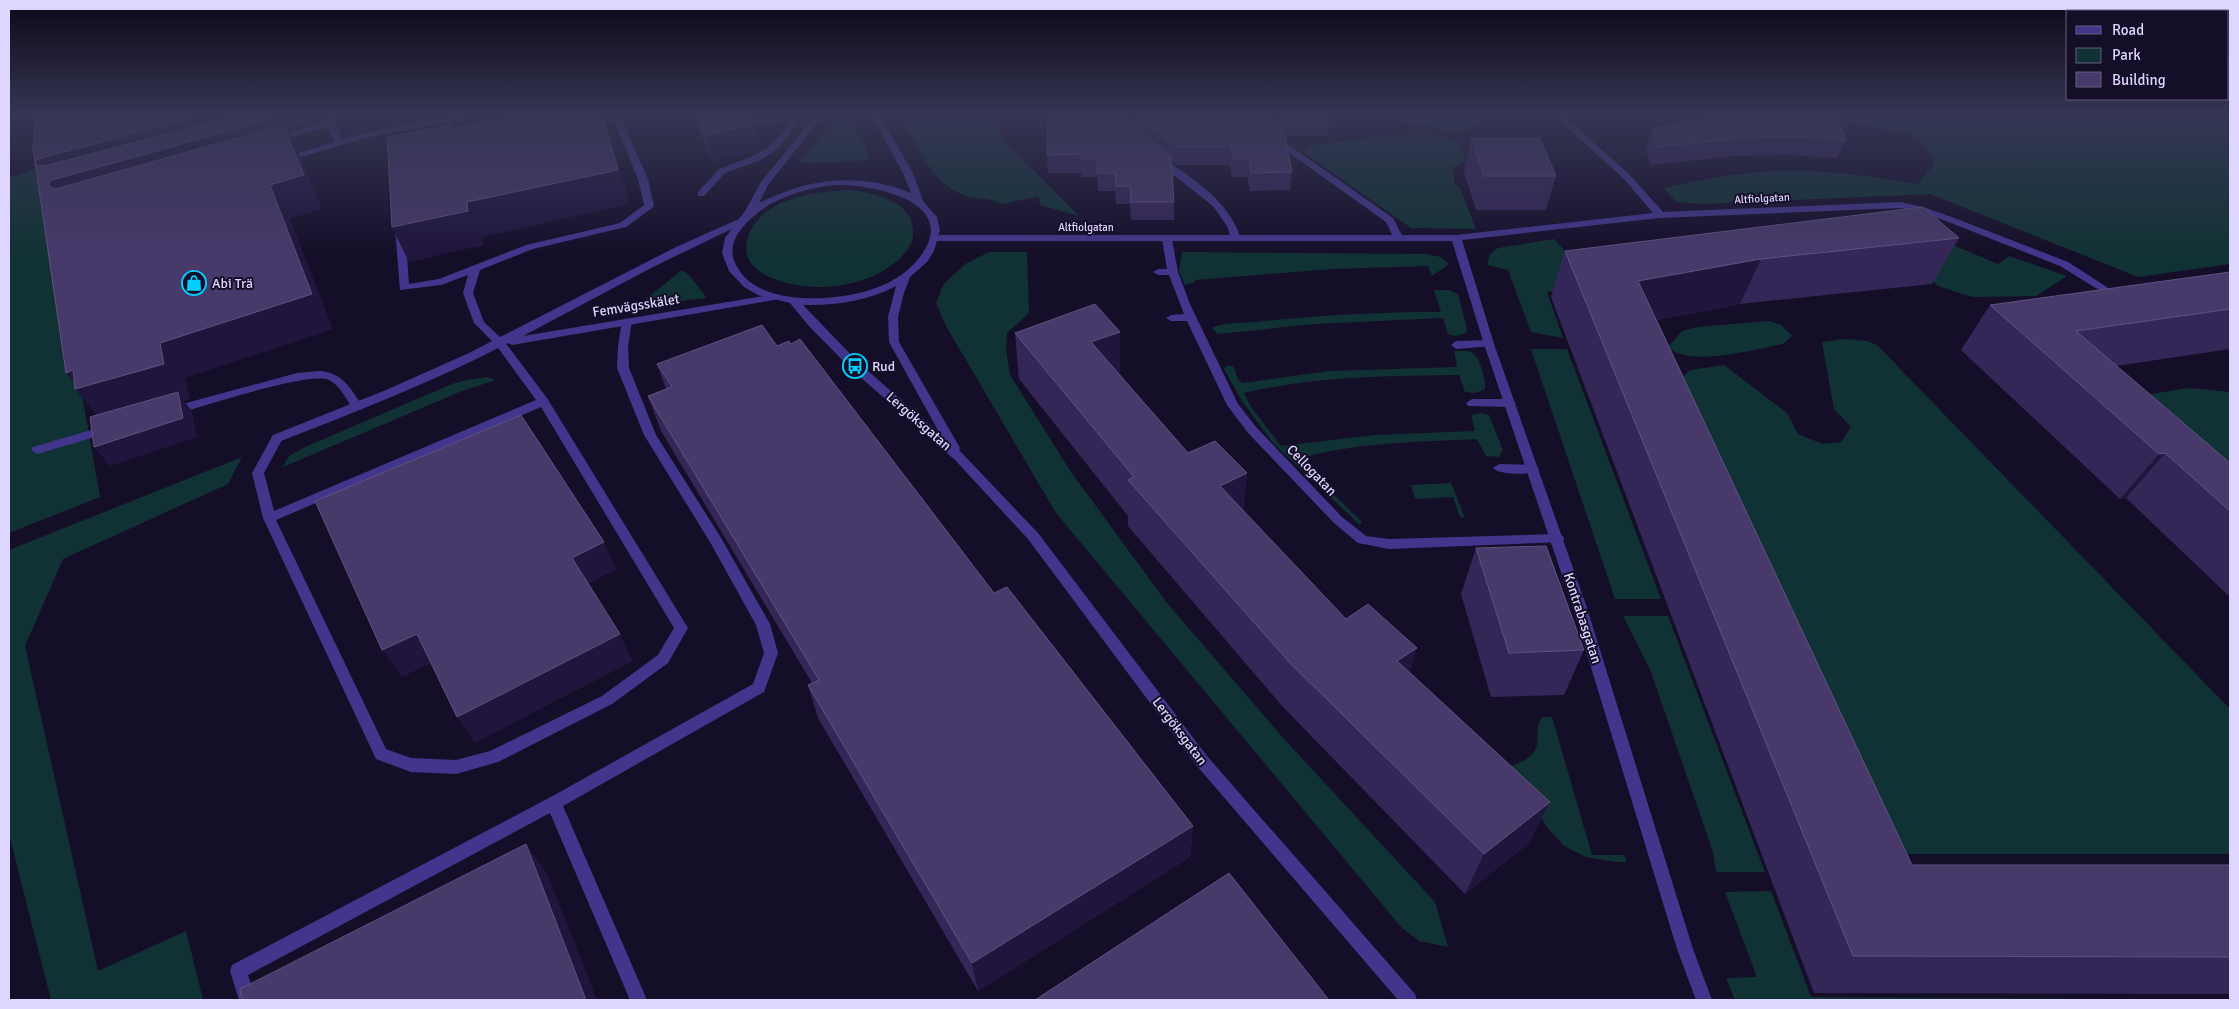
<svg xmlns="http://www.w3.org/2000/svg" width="2239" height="1009" viewBox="0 0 2239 1009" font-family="Signika,sans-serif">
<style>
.green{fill:#113234}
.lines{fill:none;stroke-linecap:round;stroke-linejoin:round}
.service{fill:#41368b;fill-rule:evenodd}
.minor{fill:#41368b;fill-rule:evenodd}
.tertiary{fill:#41368b;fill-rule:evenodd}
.wall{fill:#352658}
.shaded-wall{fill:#20153d}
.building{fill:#47396a;stroke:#5f5281}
.labels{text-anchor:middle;stroke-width:4;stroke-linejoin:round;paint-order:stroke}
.far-street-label{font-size:11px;fill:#dfd6ff;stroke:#150e29}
.poi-label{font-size:14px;fill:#dfd6ff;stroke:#150e29;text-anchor:start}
.street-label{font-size:14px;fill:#dfd6ff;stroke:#150e29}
</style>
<rect width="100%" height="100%" fill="#150e29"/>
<path class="green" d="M 900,114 L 1002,114 L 999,136 L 1079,216 L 1040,205 L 1039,196 L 1001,204 C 989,197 977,200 964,195 C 931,184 916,142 900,114 Z
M 1400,114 L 1486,114 L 1480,123 L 1459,133 L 1406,122 Z
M 1839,114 L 2230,114 L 2230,264 L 2138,277 L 1930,194 L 1702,204 L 1676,202 L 1664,188 C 1702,180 1739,172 1777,171 C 1824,169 1872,177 1918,184 L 1935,163 L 1920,139 L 1892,130 L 1840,120 Z
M 840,120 C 855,121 865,148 871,160 L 809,163 L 800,161 L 832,125 Z
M 1431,134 L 1458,142 L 1466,162 L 1454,167 L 1454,184 L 1460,188 L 1476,229 L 1411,228 L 1303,152 L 1310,146 L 1381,136 Z
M 42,167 L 100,497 L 9,533 L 9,178 Z
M 852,190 C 877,194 915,202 913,234 C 913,245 904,255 896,262 C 867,286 822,292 787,283 C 774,280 759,274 751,263 C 745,254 745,244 749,234 C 765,197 817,191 852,190 Z
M 1917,230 L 1998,264 L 2009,256 L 2067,276 L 2036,296 L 1972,297 L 1938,286 L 1900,249 L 1547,292 L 1563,338 L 1531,332 L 1508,270 L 1487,265 L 1490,254 L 1498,248 L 1554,239 L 1565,251 L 1666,240 Z
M 989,252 L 1027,252 L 1029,313 L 1007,333 L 1006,349 L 1010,375 L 1071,472 L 1167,603 L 1285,740 L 1435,902 L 1448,947 L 1419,941 L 1401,927 L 1056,513 L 946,326 L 936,303 L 943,285 L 965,264 Z
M 1182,252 L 1426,254 L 1441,257 L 1449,264 L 1432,276 L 1428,266 L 1332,269 L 1195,280 L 1195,282 L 1185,285 L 1179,271 Z
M 682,270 L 689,275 L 707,298 L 637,306 Z
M 1434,290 L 1449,290 L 1458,294 L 1467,329 L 1466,333 L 1455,336 L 1448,334 L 1443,318 L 1315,324 L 1217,334 L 1212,328 C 1222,322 1244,323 1257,322 C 1318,315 1379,312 1441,312 Z
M 1769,321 L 1781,325 L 1792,336 L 1783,344 C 1757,349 1688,368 1668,347 L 1682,331 L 1698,327 Z
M 1845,339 L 1867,341 L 1877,345 L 2230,709 L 2230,854 L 1901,854 L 1683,377 L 1690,370 L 1724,365 L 1787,413 L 1798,434 L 1823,444 L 1841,442 L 1851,427 L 1834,409 L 1822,342 Z
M 1531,349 L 1567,349 L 1661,599 L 1615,599 Z
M 1454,351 C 1459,351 1466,350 1471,352 C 1480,356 1486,380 1485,389 L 1475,393 L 1465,392 L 1459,375 C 1388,376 1314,376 1244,393 L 1251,407 L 1281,446 L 1375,435 L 1475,431 L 1471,415 L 1482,413 L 1489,415 L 1503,450 L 1499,457 L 1486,456 L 1477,439 C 1418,442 1355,442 1298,459 L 1362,522 L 1360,525 L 1273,443 L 1242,401 L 1224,369 L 1226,366 L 1233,366 L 1239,381 L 1243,383 L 1329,371 L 1457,367 Z
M 487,377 L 496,380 L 462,391 L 283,467 L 289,456 L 305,447 L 452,384 L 466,380 Z
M 2189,388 L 2230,392 L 2230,484 L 2113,400 Z
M 242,457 L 228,484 L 63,559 L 25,646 L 98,971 L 186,931 L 203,1000 L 51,1000 L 9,834 L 9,550 Z
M 1451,483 L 1465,518 L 1460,517 L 1453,497 L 1415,499 L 1411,485 Z
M 1623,616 L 1668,616 L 1765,872 L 1716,872 L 1713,852 L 1651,672 Z
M 1543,717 L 1552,717 L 1592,855 L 1623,855 L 1626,858 L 1626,862 L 1616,862 L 1586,857 L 1564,846 L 1547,827 L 1510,766 C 1554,753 1528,731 1543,717 Z
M 1771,891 L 1811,997 L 2230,1000 L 1735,1000 L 1726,978 L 1757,977 L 1725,892 Z"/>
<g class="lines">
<path class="service" d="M 327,114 L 335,114 L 335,123 L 344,143 L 342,145 L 336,145 L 328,127 L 274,142 L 269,139 L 327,121 Z
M 598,114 L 619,114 L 648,179 L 654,206 L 652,208 L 626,227 L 533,249 L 480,270 L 473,293 L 484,322 L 504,341 L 547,398 L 688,628 L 668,663 L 612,704 L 498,762 L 456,774 L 411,772 L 376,759 L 263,518 L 252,473 L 273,435 L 281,435 L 283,438 L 264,473 L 274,511 L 536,400 L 496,345 L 474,323 L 463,293 L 468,275 L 441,285 L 400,290 L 395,228 L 400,225 L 405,228 L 409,284 L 439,279 L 526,245 L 620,223 L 644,205 L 638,179 L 612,116 L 586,122 L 582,119 ZM 541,407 L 674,628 L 658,655 L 602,696 L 490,751 L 456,760 L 411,758 L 386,749 L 276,520 Z
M 792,114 L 800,114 L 790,135 L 774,152 L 758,161 L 725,173 L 704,196 L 698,196 L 698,192 L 719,169 L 751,157 L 767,148 L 783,132 Z
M 1273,134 L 1393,218 L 1404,239 L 1403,241 L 1395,241 L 1386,222 L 1270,139 L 1268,137 Z
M 1159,156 C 1166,159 1173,165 1179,169 C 1206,188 1231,207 1241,239 L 1240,241 L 1232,241 L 1227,226 L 1213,206 L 1156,161 L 1156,157 Z
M 1167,236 L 1172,239 L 1178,272 L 1190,304 L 1238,404 L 1256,427 L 1342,517 L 1366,536 L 1389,539 L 1558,534 L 1563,536 L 1564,539 L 1563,542 L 1389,549 L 1358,543 L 1334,523 L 1248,433 L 1227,405 L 1187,321 L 1171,321 L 1166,318 L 1171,315 L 1184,314 L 1169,275 L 1158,275 L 1153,272 L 1158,269 L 1167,269 L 1162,239 Z
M 627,318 L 632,321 L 628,346 L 629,368 L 656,435 L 720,536 L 770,624 L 778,653 L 764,692 L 563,806 L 647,1000 L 630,1000 L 550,813 L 248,975 L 256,1000 L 239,1000 L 230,971 L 232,965 L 549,798 L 753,684 L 764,653 L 756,625 L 710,542 L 644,435 L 617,368 L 618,346 L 622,321 Z
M 1489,340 L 1493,342 L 1494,344 L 1493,346 L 1456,349 L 1451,345 L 1456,341 Z
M 320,371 C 343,373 351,389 363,407 L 361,410 L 353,410 C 347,400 340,385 329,380 C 309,371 199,408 172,415 L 166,411 L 168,408 L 297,373 Z
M 1472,399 L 1510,399 L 1516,403 L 1510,407 L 1468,406 L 1466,403 Z
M 108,425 L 114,429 L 112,432 L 37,454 L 31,450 L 33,447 Z
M 1499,464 L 1533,465 L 1539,469 C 1534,476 1498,475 1493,468 Z"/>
<path class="minor" d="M 462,114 L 479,114 L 475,117 L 365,138 L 284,162 L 279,159 L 364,133 Z
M 1553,114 L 1562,114 L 1630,175 L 1663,212 L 1900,202 L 1923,207 L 1957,219 L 2068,262 L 2113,291 L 2112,293 L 2104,293 L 2060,266 L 1951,223 L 1918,211 L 1900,208 L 1660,218 L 1462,240 L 1494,344 L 1586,605 L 1693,949 L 1712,1000 L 1696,1000 L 1677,949 L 1572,605 L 1484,344 L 1452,241 L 935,241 L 930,238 L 935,235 L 1456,235 L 1653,213 L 1624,179 Z
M 741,218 L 746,221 L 744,223 L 653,267 L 523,336 L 776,294 L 780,295 L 780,299 L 512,345 L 508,343 C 435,381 358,411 281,441 L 273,441 L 271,438 L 273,435 L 386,390 L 469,353 L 676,247 Z"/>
<path class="tertiary" d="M 816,114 L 824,114 L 768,185 L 759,203 C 807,178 860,172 911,193 L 903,173 L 871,114 L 879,114 L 913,173 L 923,201 L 937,217 L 940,230 L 934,251 L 927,262 L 910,277 L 904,293 L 898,317 L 899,342 L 960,448 L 959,450 L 1038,533 L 1207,756 L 1415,994 L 1417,1000 L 1398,1000 L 1197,766 L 1028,539 L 955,460 L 851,369 L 808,325 L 790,303 L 758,295 L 744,287 L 729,271 L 722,253 L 725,238 L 745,211 L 761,182 ZM 835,185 C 870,184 959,200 922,254 C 897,291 843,300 802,298 C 779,297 752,290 739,270 C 729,256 731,241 742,228 C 765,200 800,189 835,185 ZM 896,286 L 888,317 L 889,342 L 940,434 L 859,363 L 803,305 C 834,306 868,301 896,286 Z"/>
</g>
<path class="wall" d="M 693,114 L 778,114 L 780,122 L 754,127 L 760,150 L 712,161 Z
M 1118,114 L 1329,114 L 1330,118 L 1328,136 L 1285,136 L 1292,172 L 1290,190 L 1250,191 L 1247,177 L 1232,177 L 1230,165 L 1176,165 L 1172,161 L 1174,202 L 1174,220 L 1131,220 L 1130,204 L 1116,204 L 1115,191 L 1098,191 L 1097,177 L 1081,177 L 1081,173 L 1048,173 L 1047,155 L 1118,115 Z
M 1721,114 L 1846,140 L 1837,158 L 1789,155 L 1735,156 L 1650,165 L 1646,147 L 1653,129 Z
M 1471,138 L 1556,176 L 1546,210 L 1476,210 L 1464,172 Z
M 1959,238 L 1932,284 L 1740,304 L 1657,320 L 1912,865 L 2230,865 L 2230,994 L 1814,993 L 1551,297 L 1565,251 Z
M 2230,272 L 2230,349 L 2116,366 L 2230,463 L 2230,597 L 2126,498 L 2120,499 L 1961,350 L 1990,305 Z
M 1015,333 L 1120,376 L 1188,453 L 1247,473 L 1243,511 L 1346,619 L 1410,672 L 1550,802 L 1529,843 L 1465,894 L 1283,707 L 1128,526 L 1128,516 L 1019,379 Z
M 777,346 L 994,593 L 1193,826 L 1190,857 L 978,991 L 818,718 L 808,685 L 812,683 L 661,431 L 648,396 L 666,389 L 657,364 Z
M 1476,548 L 1584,650 L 1564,695 L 1491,697 L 1461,594 Z"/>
<path class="shaded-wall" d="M 206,114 L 302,114 L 305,124 L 288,128 L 288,130 L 292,139 L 297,150 L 297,151 L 301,159 L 322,209 L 290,219 L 333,329 L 185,378 L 190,399 L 184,401 L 192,411 L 197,437 L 110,466 L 94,447 L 104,424 L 75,389 L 79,388 L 66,373 L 76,214 L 49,186 L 35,162 L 38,159 Z
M 602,114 L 609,133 L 630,204 L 482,237 L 484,245 L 409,262 L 392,227 L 467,202 Z
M 746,114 L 778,114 L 780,122 L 754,127 L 760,150 L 712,161 L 705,135 Z
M 1761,259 L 1740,304 L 1621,327 L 1638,281 Z
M 1120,332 L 1120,378 L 1091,342 Z
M 2165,453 L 2126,498 L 2120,499 L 2159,454 Z
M 1247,473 L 1242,519 L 1220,486 Z
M 604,542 L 617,569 L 586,585 L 572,558 Z
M 417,634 L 435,661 L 402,677 L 382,650 Z
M 620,634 L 633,661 L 475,743 L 457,717 Z
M 1417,648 L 1404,693 L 1397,661 Z
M 1550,802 L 1529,843 L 1465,894 L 1484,854 Z
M 1193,826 L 1190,857 L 978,991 L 972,963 Z
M 526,844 L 548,875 L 597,1000 L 586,1000 Z"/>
<path class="building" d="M 35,114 L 206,114 L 38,159 L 35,162 L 33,150 Z
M 243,114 L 278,114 L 279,117 L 52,180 L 49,183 L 49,186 L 56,189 L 283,125 L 304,175 L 270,185 L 312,294 L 160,343 L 164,364 L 75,389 L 73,370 L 66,373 L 35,162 L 38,166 L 45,166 Z
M 527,114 L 602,114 L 618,170 L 467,202 L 468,211 L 392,227 L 387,137 L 451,125 L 451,129 Z
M 696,114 L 749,114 L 754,124 L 705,135 Z
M 1048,114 L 1118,114 L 1171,156 L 1174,202 L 1131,202 L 1130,186 L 1116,186 L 1115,173 L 1097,173 L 1097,159 L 1080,159 L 1081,154 L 1047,155 Z
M 1134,114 L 1261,114 L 1284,131 L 1292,172 L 1251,173 L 1249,159 L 1233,159 L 1231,147 L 1177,147 Z
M 1277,114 L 1329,114 L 1330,118 L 1283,118 Z
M 1721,114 L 1836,114 L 1846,140 L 1797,137 L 1742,138 L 1656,147 L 1653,129 Z
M 1471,138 L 1540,138 L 1556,176 L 1484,176 Z
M 1923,207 L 1959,238 L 1761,259 L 1638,281 L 1912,865 L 2230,865 L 2230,957 L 1853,956 L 1565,251 Z
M 2230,272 L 2230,309 L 2076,331 L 2230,463 L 2230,511 L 2165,453 L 2159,454 L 1990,305 Z
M 1095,304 L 1120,332 L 1091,342 L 1188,453 L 1215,441 L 1247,473 L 1220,486 L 1346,619 L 1368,604 L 1417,648 L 1397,661 L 1550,802 L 1484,854 L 1290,663 L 1128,480 L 1134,477 L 1015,333 Z
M 762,325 L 777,346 L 789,341 L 791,344 L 800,339 L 994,593 L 1007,587 L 1193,826 L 972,963 L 808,685 L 819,680 L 648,396 L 672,387 L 657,364 Z
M 178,392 L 183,418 L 94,447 L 90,417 Z
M 521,415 L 604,542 L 572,558 L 620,634 L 457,717 L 417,634 L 382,650 L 315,501 Z
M 1546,546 L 1584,650 L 1509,653 L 1476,548 Z
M 526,844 L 586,1000 L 242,1000 L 240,989 Z
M 1229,873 L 1329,1000 L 1035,1000 Z"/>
<linearGradient id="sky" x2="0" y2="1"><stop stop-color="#0c0817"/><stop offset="0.45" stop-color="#353654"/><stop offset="1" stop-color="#353654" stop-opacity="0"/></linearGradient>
<rect width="2239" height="255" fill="url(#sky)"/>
<defs>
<symbol id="shop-ring" viewBox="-11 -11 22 22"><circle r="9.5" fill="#150e29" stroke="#02cfff" stroke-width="1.5"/><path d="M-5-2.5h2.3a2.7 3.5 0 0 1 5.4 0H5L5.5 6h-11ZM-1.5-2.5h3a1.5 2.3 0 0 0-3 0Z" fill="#02cfff"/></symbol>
<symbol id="bus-ring" viewBox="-11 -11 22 22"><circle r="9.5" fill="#150e29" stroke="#02cfff" stroke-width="1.5"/><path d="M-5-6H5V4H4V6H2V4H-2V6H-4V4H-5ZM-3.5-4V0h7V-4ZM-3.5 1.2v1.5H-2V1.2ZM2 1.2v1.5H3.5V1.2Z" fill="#02cfff"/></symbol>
</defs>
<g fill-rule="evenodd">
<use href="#shop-ring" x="180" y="269" width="28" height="28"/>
<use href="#bus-ring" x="841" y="352" width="28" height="28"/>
</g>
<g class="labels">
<g class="far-street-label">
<text transform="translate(1762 198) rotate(-3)" y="4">Altfiolgatan</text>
<text x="1086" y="231">Altfiolgatan</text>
</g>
<g class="poi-label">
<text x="212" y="288">Abi Trä</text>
<text x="872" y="371">Rud</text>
</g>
<g class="street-label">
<text transform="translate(636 305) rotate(-9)" y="5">Femvägsskälet</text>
<text transform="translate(919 421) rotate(41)" y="5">Lergöksgatan</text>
<text transform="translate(1312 470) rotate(46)" y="5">Cellogatan</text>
<text transform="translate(1583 618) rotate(72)" y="5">Kontrabasgatan</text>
<text transform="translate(1180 731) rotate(53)" y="5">Lergöksgatan</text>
</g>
</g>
<rect width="2239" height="1009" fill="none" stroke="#dfd6ff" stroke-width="20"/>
<rect x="2066" y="10" width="162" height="90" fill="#150e29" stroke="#665e7f"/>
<rect x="2076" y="26" width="25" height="8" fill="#41368b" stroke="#665e7f"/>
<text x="2112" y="35" font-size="15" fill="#dfd6ff">Road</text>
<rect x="2076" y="48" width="25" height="15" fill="#113234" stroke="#665e7f"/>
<text x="2112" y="60" font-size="15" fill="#dfd6ff">Park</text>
<rect x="2076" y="72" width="25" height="15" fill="#47396a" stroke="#665e7f"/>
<text x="2112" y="85" font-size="15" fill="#dfd6ff">Building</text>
</svg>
